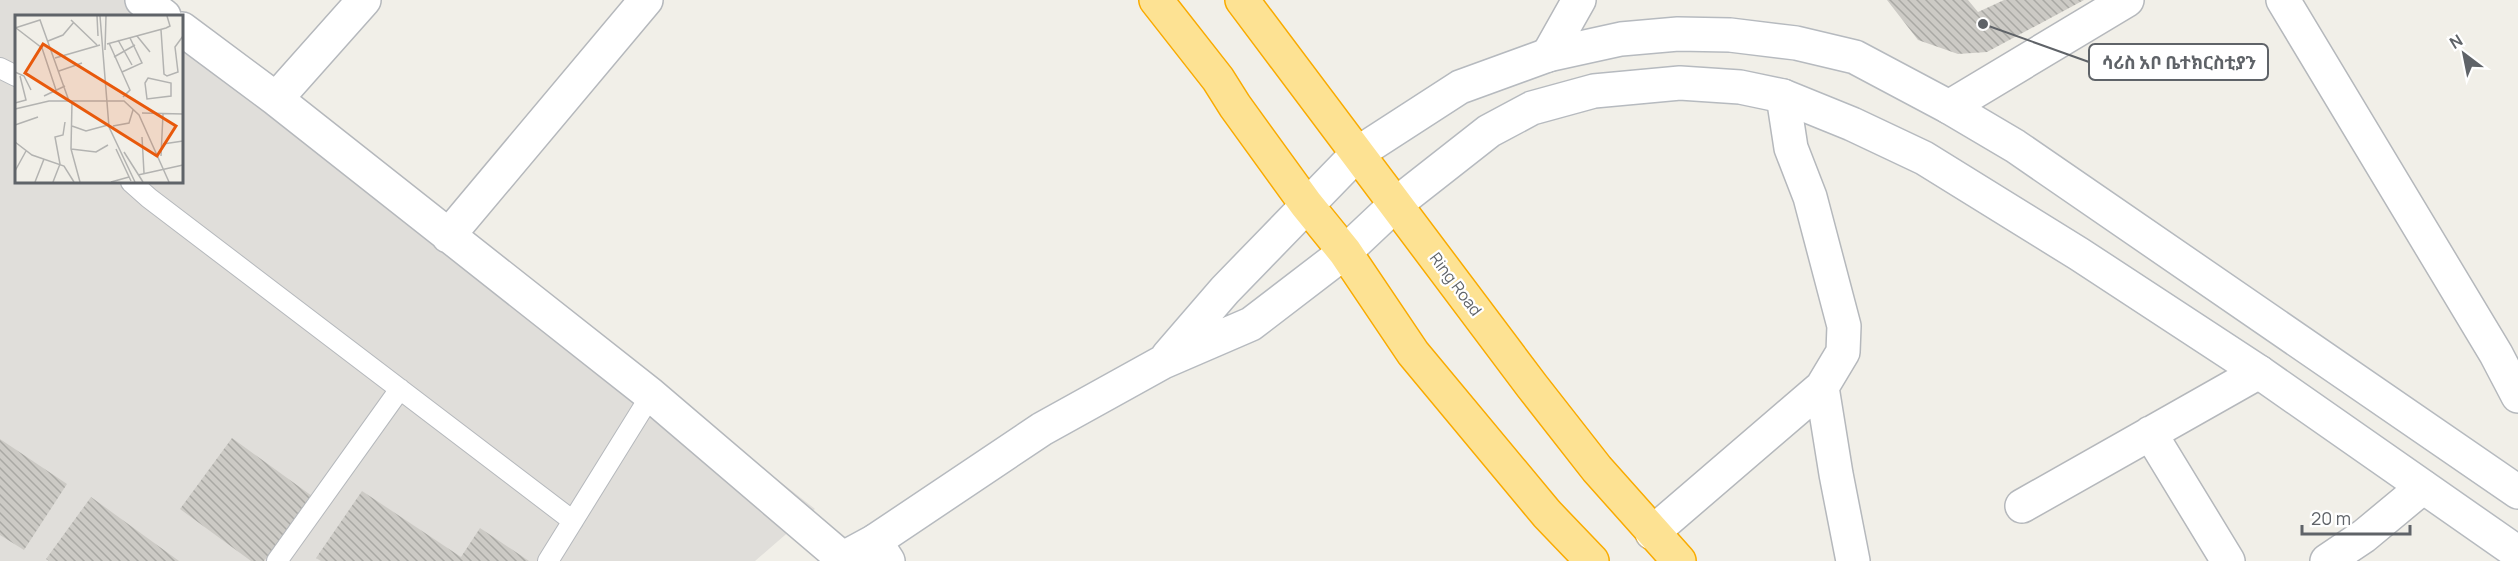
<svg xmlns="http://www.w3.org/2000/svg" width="2518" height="561" viewBox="0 0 2518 561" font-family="Manrope,'Noto Sans Ethiopic',sans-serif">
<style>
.industrial{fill:#e0deda;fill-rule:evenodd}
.building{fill:url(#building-back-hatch)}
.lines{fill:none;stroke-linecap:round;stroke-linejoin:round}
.lane-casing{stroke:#b5b8bc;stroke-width:22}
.street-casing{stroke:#b5b8bc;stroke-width:36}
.secondary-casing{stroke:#b6babf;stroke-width:36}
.highway-casing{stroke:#f9ab00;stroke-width:36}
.lane{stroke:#fff;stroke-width:20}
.street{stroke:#fff;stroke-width:33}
.secondary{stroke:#fff;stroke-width:33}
.highway{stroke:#fde293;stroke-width:33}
.labels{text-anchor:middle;stroke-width:4.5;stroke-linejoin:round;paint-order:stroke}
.street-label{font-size:16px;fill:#5f6368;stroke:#fff}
.inset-road{fill:none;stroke:#b3b3b1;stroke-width:1.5}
.view{fill:#e8590c;fill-opacity:0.15;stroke:#e8590c;stroke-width:3}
.inset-edge{fill:none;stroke:#5f6368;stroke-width:3}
.leader{fill:none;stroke:#5f6368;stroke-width:2}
.callout-dot{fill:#5f6368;stroke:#fff;stroke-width:2}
.callout{fill:#fff;stroke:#5f6368;stroke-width:2}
.callout-label{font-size:18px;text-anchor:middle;font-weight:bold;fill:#5f6368}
</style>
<defs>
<pattern id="building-back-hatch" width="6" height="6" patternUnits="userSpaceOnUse" patternTransform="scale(1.5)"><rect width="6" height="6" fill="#cccac5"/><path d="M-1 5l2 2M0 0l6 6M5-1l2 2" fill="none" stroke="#a9a8a4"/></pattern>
</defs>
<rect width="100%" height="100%" fill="#f1efe8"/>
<path class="industrial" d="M 0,0 L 166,0 L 815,509 L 755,561 L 0,561 ZM 16,16 L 182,16 L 182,182 L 16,182 Z"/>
<path class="building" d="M 1887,0 L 1968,0 L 1978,12 L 2004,0 L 2084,0 L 1987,52 L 1958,54 L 1918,40 Z
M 232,438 L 312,496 L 264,561 L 251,561 L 180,509 Z
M 0,439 L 67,484 L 24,550 L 0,535 Z
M 362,491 L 461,557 L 480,528 L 529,561 L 321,561 L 316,558 Z
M 91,497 L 179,561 L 49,561 L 46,559 Z"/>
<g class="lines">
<defs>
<path id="lane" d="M 0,68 L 16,76
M 131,182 L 149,198 L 573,521
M 277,561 L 400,389
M 548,561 L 651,395"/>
<path id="street" d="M 142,0 L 164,16
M 2283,0 L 2496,354 L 2518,396
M 182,29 L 276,99 L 651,395 L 842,558
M 1548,55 L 1579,0
M 276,99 L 364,0
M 1949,107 L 2127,0
M 448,236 L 646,0
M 1822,387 L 1836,474 L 1853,561
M 2150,433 L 2228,561
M 2022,506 L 2259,372
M 1652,533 L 1822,387 L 1843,352 L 1844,326 L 1810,197 L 1791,148 L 1783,96
M 875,541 L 888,561
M 2327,561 L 2364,536 L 2423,487"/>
<path id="secondary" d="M 1168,356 L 1225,290 L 1358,153 L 1460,87 L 1548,55 L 1621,39 L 1678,34 L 1730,35 L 1796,43 L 1855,57 L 1949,107 L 2015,146 L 2518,492
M 838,561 L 875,541 L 1042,429 L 1163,362 L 1251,324 L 1345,252 L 1396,204 L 1489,131 L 1532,108 L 1594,91 L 1680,83 L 1740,87 L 1783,96 L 1852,124 L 1924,158 L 2079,254 L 2259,372 L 2518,553"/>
<path id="highway" d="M 1156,0 L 1218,79 L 1235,106 L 1306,204 L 1345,252 L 1413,353 L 1547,514 L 1592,561
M 1242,0 L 1532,386 L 1597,469 L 1679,561"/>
</defs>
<use href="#lane" class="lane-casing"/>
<use href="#street" class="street-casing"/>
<use href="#secondary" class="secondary-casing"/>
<use href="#highway" class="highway-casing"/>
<use href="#lane" class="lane"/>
<use href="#street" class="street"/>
<use href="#secondary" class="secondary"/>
<use href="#highway" class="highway"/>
</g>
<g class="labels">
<g class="street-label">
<text transform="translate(1456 284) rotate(53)" y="6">Ring Road</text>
</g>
</g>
<g transform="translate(15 15)">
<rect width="168" height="168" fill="#f1efe8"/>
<path class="inset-road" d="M 82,1 L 83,21M 85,1 L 94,112 L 120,167M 56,5 L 82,30M 0,13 L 25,5 L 54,86M 1,13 L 27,33 L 41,75M 146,15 L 149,59 L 152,61 L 163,57 L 160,32 L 168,21M 122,21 L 135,37M 103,25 L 117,50M 33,26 L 48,20 L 59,7M 94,28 L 115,75 L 108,82M 92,29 L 151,13 L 155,11 L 152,1M 90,35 L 91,1M 99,42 L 120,30M 40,43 L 85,30M 44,56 L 67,48M 0,57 L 9,61 L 16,75M 107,57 L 127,48 L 115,23M 133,63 L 156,68 L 156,81 L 132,84 L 130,68 ZM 29,81 L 50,71M 57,87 L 56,134 L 65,167M 0,88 L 11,85 L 5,61M 0,94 L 34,86 L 109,86 L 124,100 L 154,167M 127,98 L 168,99M 0,110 L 23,102M 57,111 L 71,116 L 93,110M 98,111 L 114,108 L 118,95M 127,122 L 129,158M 0,127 L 17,140 L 49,151 L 59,167M 148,129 L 168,126M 56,134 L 81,137 L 93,130M 101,134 L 116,166M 109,137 L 128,167M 146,141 L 148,99M 0,156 L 11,136M 123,160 L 168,150M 20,167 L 29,144M 38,167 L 45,149 L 40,122 L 48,120 L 50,107M 96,167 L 114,162"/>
<path class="view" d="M 28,29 L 161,111 L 142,141 L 10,58 Z"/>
<rect width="168" height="168" class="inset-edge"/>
</g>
<path class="leader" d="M1983 24L2089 62"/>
<circle class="callout-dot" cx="1983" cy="24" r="6"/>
<rect class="callout" x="2089" y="44" width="179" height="36" rx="6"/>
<g class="callout-label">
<text x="2179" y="69">ሳሪስ አቦ ቤተክርስቲያን</text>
</g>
<g transform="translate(2464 54) rotate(328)" stroke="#ffffff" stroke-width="4.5" paint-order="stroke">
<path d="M0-4.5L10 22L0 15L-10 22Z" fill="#5f6368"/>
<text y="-9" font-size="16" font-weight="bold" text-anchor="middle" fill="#5f6368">N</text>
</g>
<path d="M2302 525v9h108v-9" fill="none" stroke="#5f6368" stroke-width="3"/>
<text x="2311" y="525" font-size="18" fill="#5f6368" stroke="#ffffff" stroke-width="4.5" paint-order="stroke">20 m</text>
</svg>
